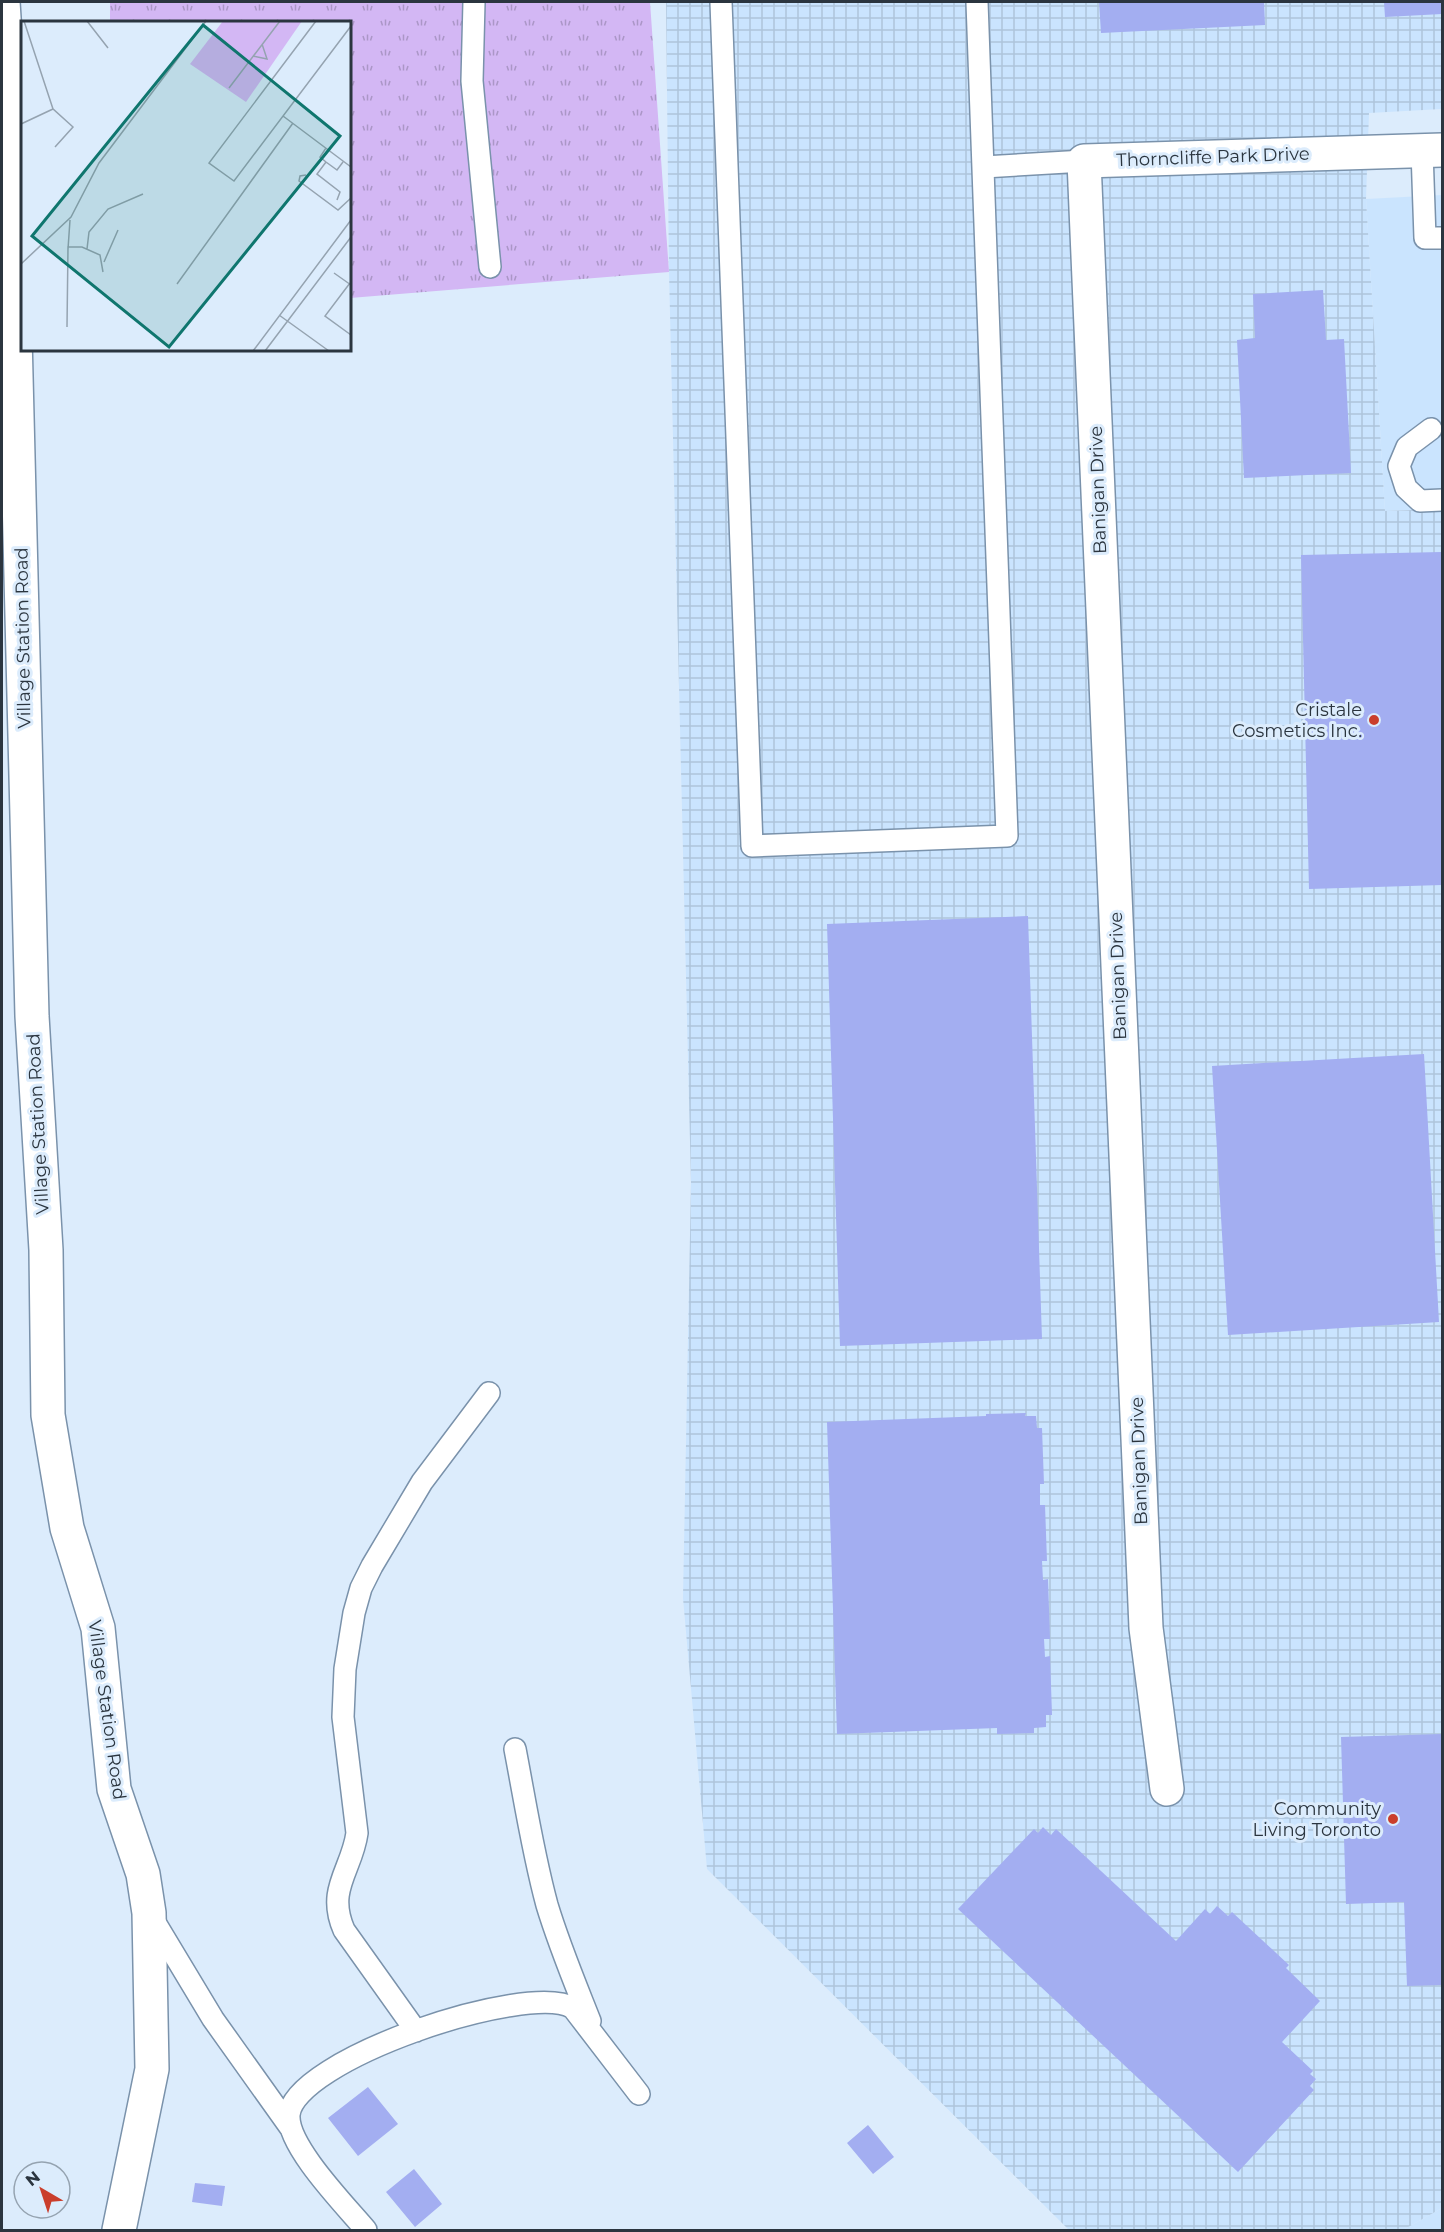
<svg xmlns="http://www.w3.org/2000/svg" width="1444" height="2232" viewBox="0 0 1444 2232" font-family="Montserrat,sans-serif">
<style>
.built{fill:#cae4fe}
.industrial{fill:url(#industrial-grid)}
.grass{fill:url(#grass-tufts)}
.building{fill:#a3aef1}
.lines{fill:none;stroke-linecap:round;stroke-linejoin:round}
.lane-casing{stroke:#7a92ab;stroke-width:24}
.street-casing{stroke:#7a92ab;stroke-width:36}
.lane{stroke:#fff;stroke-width:21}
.street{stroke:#fff;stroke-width:33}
.poi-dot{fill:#ca3e2c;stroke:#dcecfc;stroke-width:2}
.labels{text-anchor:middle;stroke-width:6;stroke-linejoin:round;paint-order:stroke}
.street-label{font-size:18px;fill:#2b353f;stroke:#dcecfc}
.poi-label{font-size:18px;fill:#2b353f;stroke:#dcecfc;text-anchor:end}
.inset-road{fill:none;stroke:#95a3b0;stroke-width:1.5}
.view{fill:#0f766e;fill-opacity:0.15;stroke:#0f766e;stroke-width:3}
.inset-edge{fill:none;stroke:#2b353f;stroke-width:3}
</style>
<defs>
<pattern id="industrial-grid" width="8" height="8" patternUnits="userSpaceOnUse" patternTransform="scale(1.5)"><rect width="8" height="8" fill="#cae4fe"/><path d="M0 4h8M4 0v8" fill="none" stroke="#aec4db"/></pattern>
<pattern id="grass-tufts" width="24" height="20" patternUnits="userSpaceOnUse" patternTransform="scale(1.5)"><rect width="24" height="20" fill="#d3b7f4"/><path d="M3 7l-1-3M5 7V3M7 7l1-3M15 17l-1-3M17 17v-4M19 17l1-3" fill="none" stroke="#ab96c7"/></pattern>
</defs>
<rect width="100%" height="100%" fill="#dcecfc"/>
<path class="built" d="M 1442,195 L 1442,509 L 1385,511 L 1366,199 Z
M 1442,2208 L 1442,2230 L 1403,2230 Z"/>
<path class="industrial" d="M 666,2 L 1442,2 L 1442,109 L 1369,113 L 1366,199 L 1385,511 L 1442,509 L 1442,2208 L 1403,2230 L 1069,2230 L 707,1869 L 683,1598 L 691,1183 L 669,272 Z"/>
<path class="grass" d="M 110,2 L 650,2 L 669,272 L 350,298 L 350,22 L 110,22 Z"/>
<path class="building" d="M 1099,2 L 1264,2 L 1265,25 L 1101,33 Z
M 1384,2 L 1442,2 L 1442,14 L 1385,17 Z
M 1323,290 L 1326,340 L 1344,339 L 1351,473 L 1244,478 L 1237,340 L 1255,338 L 1253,294 Z
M 1442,552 L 1442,885 L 1309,889 L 1301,555 Z
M 1028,916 L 1042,1339 L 840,1346 L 827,924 Z
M 1424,1054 L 1439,1322 L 1228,1335 L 1212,1066 Z
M 1026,1413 L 1025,1416 L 1036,1416 L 1037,1428 L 1042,1428 L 1044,1484 L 1040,1484 L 1040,1505 L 1045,1505 L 1047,1561 L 1042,1561 L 1043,1580 L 1048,1579 L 1050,1639 L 1044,1639 L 1045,1657 L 1050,1656 L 1052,1715 L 1046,1715 L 1046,1727 L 1034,1728 L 1034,1733 L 997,1734 L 997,1728 L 837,1734 L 827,1422 L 986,1416 L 986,1414 Z
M 1442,1734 L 1442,1985 L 1407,1986 L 1404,1902 L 1346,1904 L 1341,1737 Z
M 1043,1827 L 1051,1835 L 1056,1829 L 1176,1941 L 1205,1909 L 1210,1914 L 1217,1906 L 1228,1916 L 1232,1912 L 1289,1965 L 1286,1968 L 1320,2001 L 1282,2042 L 1313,2071 L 1310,2074 L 1316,2079 L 1310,2086 L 1314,2090 L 1238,2172 L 958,1909 L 1034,1829 L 1038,1833 Z
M 368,2087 L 398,2124 L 358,2156 L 328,2118 Z
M 868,2125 L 894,2157 L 873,2174 L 847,2143 Z
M 414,2169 L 442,2204 L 415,2227 L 386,2192 Z
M 195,2183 L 225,2186 L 222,2206 L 192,2202 Z"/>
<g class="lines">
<defs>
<path id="lane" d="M 474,2 L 472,81 L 490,267
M 721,2 L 752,846 L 1007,836 L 977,2
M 1422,151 L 1425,238 L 1442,238
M 984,167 L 1084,161
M 1431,429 L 1407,447 L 1399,466 L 1406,488 L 1420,501 L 1442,500
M 515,1749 C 525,1801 533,1854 547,1905 C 559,1945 575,1983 590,2021
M 151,1916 L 213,2019 L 290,2127
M 416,2031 L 344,1930 C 326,1889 352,1870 357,1833 L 343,1717 L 345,1669 L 354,1613 L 361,1588 L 372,1566 L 422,1482 L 489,1393
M 366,2230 C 345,2205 287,2146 289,2115 C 293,2060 528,1981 573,2008 L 639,2094"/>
<path id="street" d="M 3,2 L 9,96 L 32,1016 L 46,1250 L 48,1415 L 67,1528 L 98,1628 L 114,1789 L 143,1874 L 149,1913 L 152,2069 L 119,2230
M 1167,1789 L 1146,1628 L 1084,161 L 1442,150"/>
</defs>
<use href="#lane" class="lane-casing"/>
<use href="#street" class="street-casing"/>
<use href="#lane" class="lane"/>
<use href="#street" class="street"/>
</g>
<g class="poi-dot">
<circle cx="1374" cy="720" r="6"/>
<circle cx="1393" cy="1819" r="6"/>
</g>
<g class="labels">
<g class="street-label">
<text transform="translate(1213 157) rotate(-2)" y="6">Thorncliffe Park Drive</text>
<text transform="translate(1098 490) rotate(-92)" y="6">Banigan Drive</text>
<text transform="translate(23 638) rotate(-91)" y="6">Village Station Road</text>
<text transform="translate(1118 976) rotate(-92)" y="6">Banigan Drive</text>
<text transform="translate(38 1124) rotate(-93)" y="6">Village Station Road</text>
<text transform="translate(1139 1461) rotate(-92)" y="6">Banigan Drive</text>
<text transform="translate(107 1710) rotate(82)" y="6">Village Station Road</text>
</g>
<g class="poi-label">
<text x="1362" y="716">Cristale<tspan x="1362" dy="21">Cosmetics Inc.</tspan></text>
<text x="1381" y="1815">Community<tspan x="1381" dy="21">Living Toronto</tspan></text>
</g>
</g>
<g transform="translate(21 21)">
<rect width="330" height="330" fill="#dcecfc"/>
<path d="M 202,0 L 281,0 L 225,81 L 169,43 Z" fill="#d3b7f4"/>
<path class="inset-road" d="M 3,0 L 32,88M 66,0 L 87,27M 295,0 L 188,142 L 213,160 L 330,5M 232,35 L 246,38 L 241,23M 208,67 L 259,0M 262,95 L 330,146M 0,103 L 32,88 L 52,106 L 34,126M 305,127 L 299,136 L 305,141 L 316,149 L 322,141M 305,141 L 296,153 L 319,171 L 316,179M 285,154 L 279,155 L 278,160 L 317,189 L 330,177M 47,228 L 49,199M 66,228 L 68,211 L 87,188 L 122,173M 83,241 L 97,209M 0,243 L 50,196 L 78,142 L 185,0M 313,252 L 330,264M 329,262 L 304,295 L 330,314M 156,263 L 272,102M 258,294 L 308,330M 46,306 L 47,226 L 61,226 L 79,234 L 82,251M 232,330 L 330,199M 244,330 L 330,216"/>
<path class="view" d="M 182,4 L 319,115 L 148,326 L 11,215 Z"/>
<rect width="330" height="330" class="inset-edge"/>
</g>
<rect width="1444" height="2232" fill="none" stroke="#2b353f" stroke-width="6"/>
<g transform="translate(42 2190) rotate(321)"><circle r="28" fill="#dcecfc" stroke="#95a3b0" stroke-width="1.5"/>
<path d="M0-4.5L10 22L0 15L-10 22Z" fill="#ca3e2c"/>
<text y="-9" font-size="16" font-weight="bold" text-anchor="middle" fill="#2b353f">N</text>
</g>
</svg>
